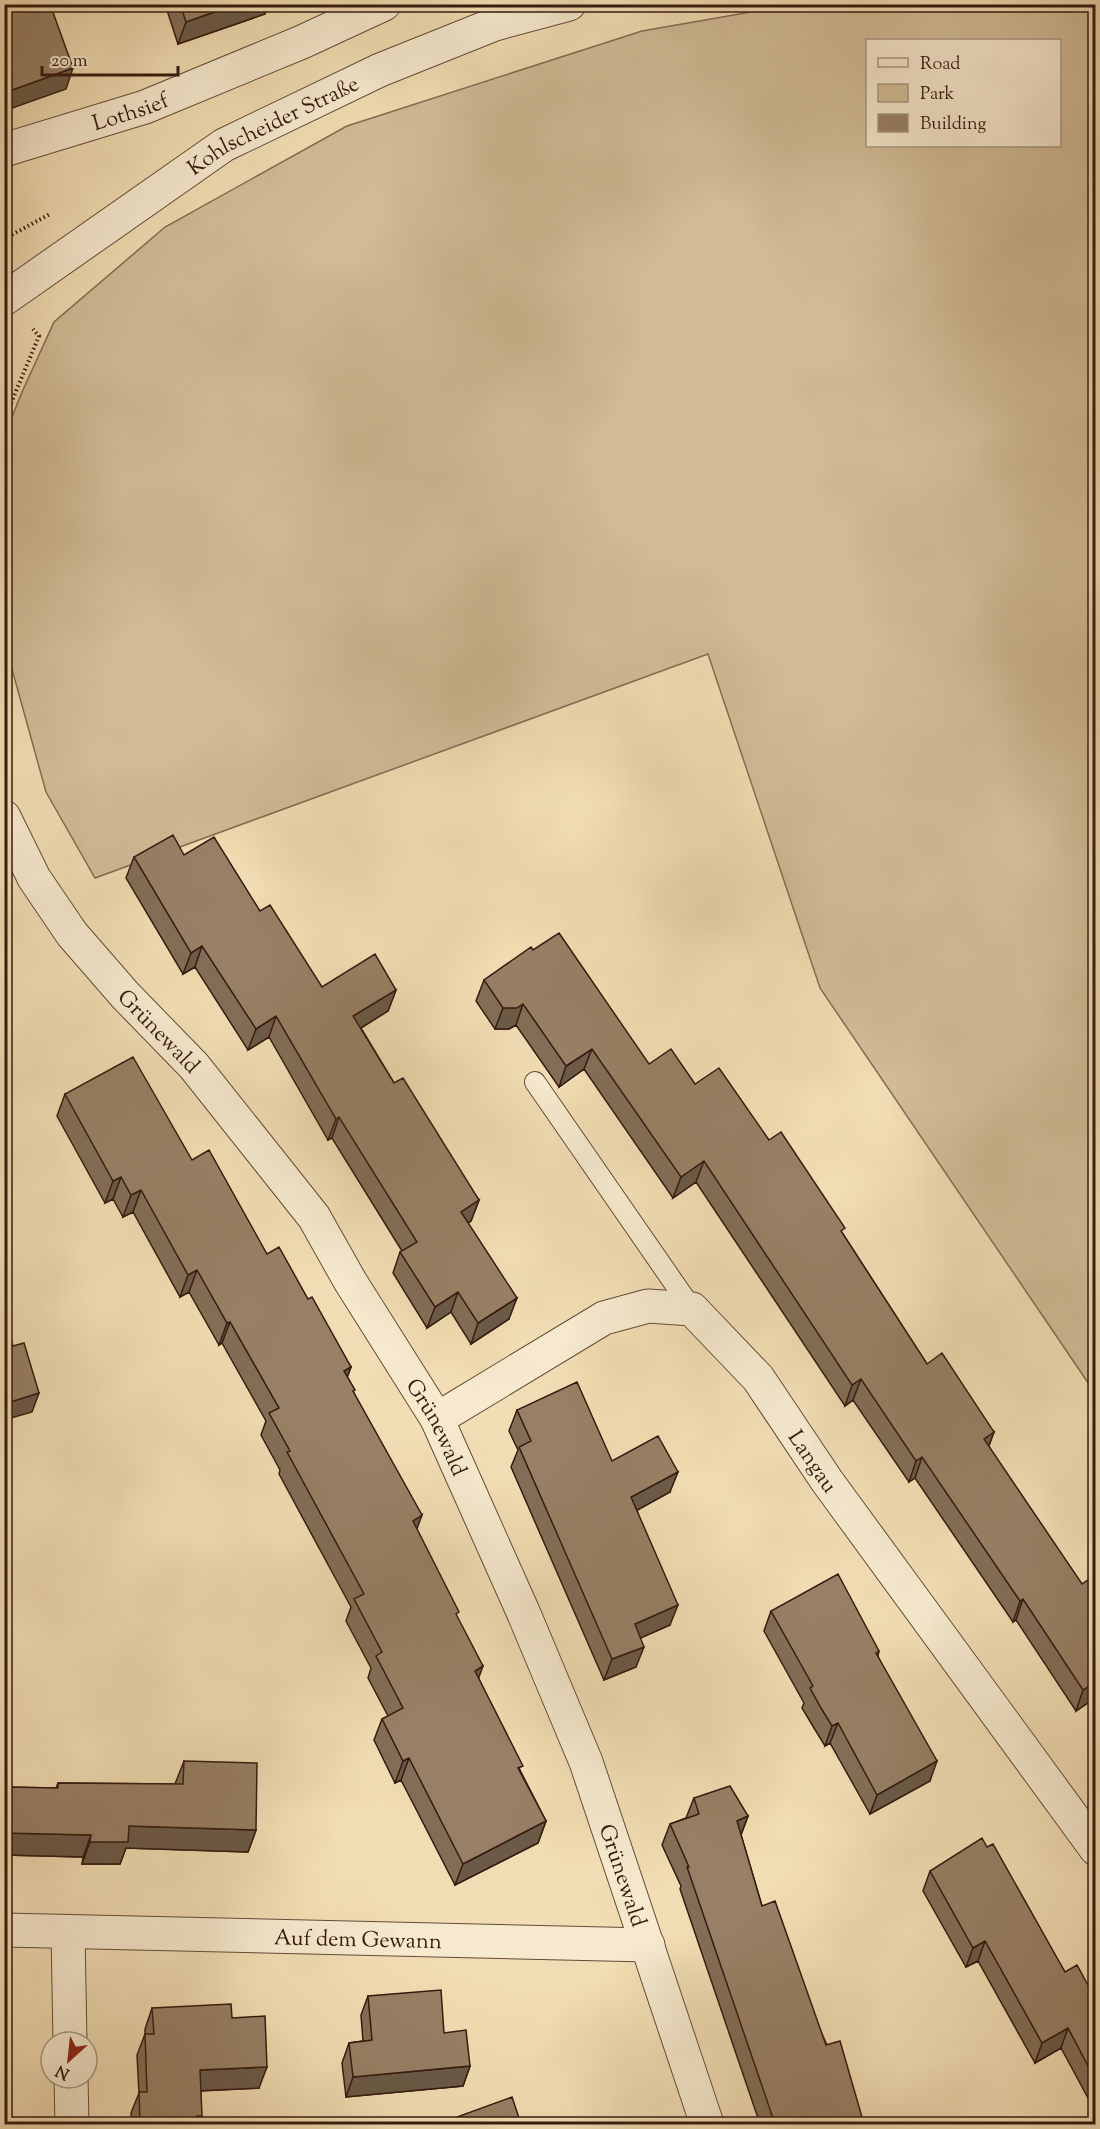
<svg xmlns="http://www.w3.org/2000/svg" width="1100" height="2129" viewBox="0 0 1100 2129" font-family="'Sorts Mill Goudy',serif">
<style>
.green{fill:#d1bc97;stroke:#836c54;stroke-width:1.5;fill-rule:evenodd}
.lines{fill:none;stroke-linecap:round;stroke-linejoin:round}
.service-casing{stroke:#644c39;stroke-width:22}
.minor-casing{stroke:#644c39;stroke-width:35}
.tertiary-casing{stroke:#644c39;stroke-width:35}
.path{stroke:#351b10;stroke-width:4;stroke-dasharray:1.5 3;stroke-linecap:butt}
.service{stroke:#f6e9ce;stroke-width:20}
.minor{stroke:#f6e9ce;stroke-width:33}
.tertiary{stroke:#f6e9ce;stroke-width:33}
.wall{fill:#826e57;stroke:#351b10;stroke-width:1.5}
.shaded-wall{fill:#6a5a47;stroke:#351b10;stroke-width:1.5}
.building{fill:#978065;stroke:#351b10;stroke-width:1.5}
.labels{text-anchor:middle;stroke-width:6;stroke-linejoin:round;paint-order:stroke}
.street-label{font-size:22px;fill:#351b10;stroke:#f6e9ce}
</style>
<rect width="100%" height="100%" fill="#f1ddb3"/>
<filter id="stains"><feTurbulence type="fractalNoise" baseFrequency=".00333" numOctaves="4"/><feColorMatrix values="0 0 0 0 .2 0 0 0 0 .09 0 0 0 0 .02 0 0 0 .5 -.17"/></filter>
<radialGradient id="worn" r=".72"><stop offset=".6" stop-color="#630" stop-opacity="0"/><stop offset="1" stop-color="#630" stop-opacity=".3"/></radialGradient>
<path class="green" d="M 792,5 L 1095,5 L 1095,1393 L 820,988 L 708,654 L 95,878 L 46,792 L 5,644 L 4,437 L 22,392 L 54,322 L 165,227 L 347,126 L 642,31 ZM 868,40 L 1060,40 L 1060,146 L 868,146 Z"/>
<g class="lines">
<defs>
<path id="service" d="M 535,1082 L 692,1309"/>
<g id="minor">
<path id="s1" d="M 4,150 L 145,107 L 302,42 L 384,4"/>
<path id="s2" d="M 4,817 L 34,878 L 72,934 L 125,995 L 194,1066 L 314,1217 L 350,1281 L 437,1419 L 524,1614 L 586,1762 L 707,2124"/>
<path id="s3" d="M 437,1419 L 604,1318 L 648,1306 L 692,1309 L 758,1378 L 827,1481 L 1096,1849"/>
<path id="s4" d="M 4,1930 L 648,1945"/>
<path d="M 68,1932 L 70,2042"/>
<path d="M 71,2078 L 72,2124"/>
</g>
<g id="tertiary">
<path id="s5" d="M 4,299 L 224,145 L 380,70 L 495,24 L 569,4"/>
</g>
</defs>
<use href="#service" class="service-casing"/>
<use href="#minor" class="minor-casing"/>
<use href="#tertiary" class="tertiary-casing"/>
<path class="path" d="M 4,239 L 50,214
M 4,420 L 39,336 L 33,329"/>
<use href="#service" class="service"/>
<use href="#minor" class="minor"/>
<use href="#tertiary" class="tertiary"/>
</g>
<path class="wall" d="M 165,4 L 269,4 L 265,14 L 178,44 Z
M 184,855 L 260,911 L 322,987 L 396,990 L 388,1011 L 361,1028 L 394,1083 L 479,1200 L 471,1221 L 468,1223 L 509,1319 L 471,1344 L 451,1312 L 427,1328 L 393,1273 L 400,1252 L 402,1251 L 332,1138 L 328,1140 L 269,1037 L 248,1050 L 195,967 L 183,974 L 126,878 L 134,857 Z
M 484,980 L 649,1064 L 695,1084 L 769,1140 L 843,1234 L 927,1364 L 994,1432 L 989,1446 L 1095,1698 L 1076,1711 L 1016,1620 L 1013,1622 L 915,1478 L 909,1482 L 853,1400 L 845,1406 L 696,1182 L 673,1198 L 584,1069 L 559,1087 L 516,1025 L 509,1029 L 495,1029 L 476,1001 Z
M 65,1094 L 192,1160 L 267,1254 L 308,1299 L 351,1367 L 347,1377 L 354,1393 L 457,1617 L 479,1679 L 521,1772 L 546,1821 L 538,1843 L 455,1885 L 401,1780 L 395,1783 L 374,1740 L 382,1719 L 388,1716 L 368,1678 L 371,1668 L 346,1621 L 351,1607 L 279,1474 L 280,1470 L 261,1435 L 266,1421 L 222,1343 L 219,1345 L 189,1292 L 180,1297 L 133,1212 L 123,1217 L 113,1199 L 105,1203 L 57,1116 Z
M 517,1410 L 670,1492 L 637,1510 L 670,1625 L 640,1638 L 636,1667 L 604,1680 L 511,1467 L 518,1450 L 509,1431 Z
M 771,1611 L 879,1651 L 878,1656 L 930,1781 L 870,1814 L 830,1743 L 825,1746 L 814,1728 L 802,1708 L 804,1703 L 764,1631 Z
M 184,1761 L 256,1830 L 248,1852 L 126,1848 L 120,1864 L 82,1864 L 83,1857 L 4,1855 L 4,1787 L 56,1788 L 58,1783 L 175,1784 Z
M 694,1798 L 748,1816 L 741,1835 L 762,1906 L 864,2124 L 760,2124 L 680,1889 L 681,1886 L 662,1845 L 670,1824 L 686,1818 Z
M 987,1847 L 1065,1972 L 1095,1998 L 1095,2111 L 1061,2048 L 1035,2063 L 978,1961 L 966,1967 L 923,1891 L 930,1871 Z
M 368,1996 L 444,2033 L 470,2066 L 463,2086 L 346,2097 L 342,2063 L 349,2043 L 363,2041 L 361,2015 Z
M 152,2008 L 232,2018 L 259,2088 L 201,2091 L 198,2124 L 132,2124 L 131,2113 L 139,2093 L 137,2055 L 145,2034 L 145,2029 Z"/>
<path class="shaded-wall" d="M 237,4 L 269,4 L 265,14 L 178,44 L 186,22 Z
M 73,68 L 66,89 L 4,111 L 4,93 Z
M 202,946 L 195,967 L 183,974 L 191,953 Z
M 396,990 L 388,1011 L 346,1037 L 353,1016 Z
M 523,1004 L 516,1025 L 509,1029 L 495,1029 L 503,1008 Z
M 276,1016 L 269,1037 L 248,1050 L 256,1029 Z
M 592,1049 L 584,1069 L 559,1087 L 566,1066 Z
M 339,1117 L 332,1138 L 328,1140 L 336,1119 Z
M 704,1161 L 696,1182 L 673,1198 L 681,1177 Z
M 121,1177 L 113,1199 L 105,1203 L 113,1181 Z
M 141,1190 L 133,1212 L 123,1217 L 131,1195 Z
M 479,1200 L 471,1221 L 454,1233 L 461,1212 Z
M 197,1270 L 189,1292 L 180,1297 L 188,1275 Z
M 458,1292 L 451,1312 L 427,1328 L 435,1307 Z
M 517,1298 L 509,1319 L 471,1344 L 478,1323 Z
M 230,1322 L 222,1343 L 219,1345 L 227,1323 Z
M 351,1367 L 343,1389 L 344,1371 Z
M 861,1379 L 853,1400 L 845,1406 L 852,1385 Z
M 39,1393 L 32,1412 L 4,1420 L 4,1404 Z
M 994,1432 L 986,1453 L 984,1439 Z
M 922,1457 L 915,1478 L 909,1482 L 916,1461 Z
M 678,1472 L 670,1492 L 623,1518 L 631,1497 Z
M 422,1515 L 414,1537 L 413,1521 Z
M 1023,1599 L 1016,1620 L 1013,1622 L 1020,1601 Z
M 678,1605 L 670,1625 L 627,1644 L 635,1624 Z
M 644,1647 L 636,1667 L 604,1680 L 612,1659 Z
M 483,1666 L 475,1688 L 475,1671 Z
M 1095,1682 L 1095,1698 L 1076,1711 L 1083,1690 Z
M 838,1723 L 830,1743 L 825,1746 L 832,1726 Z
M 409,1758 L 401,1780 L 395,1783 L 403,1761 Z
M 937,1761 L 930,1781 L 870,1814 L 877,1795 Z
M 748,1816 L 740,1837 L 737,1821 Z
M 546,1821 L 538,1843 L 455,1885 L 463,1864 Z
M 129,1826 L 256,1830 L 248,1852 L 126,1848 L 120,1864 L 82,1864 L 90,1842 Z
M 4,1833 L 91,1835 L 83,1857 L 4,1855 Z
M 985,1941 L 978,1961 L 966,1967 L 973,1948 Z
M 1068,2028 L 1061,2048 L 1035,2063 L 1042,2043 Z
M 470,2066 L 463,2086 L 346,2097 L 353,2077 Z
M 267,2067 L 259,2088 L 193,2091 L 200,2070 Z
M 197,2116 L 202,2116 L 198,2124 L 194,2124 Z"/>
<path class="building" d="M 4,4 L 15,4 L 16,7 L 26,4 L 50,4 L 73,68 L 4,93 Z
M 180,4 L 237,4 L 186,22 Z
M 173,835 L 184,855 L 214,837 L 260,911 L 270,905 L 322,987 L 375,954 L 396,990 L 353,1016 L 394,1083 L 403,1078 L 479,1200 L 461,1212 L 517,1298 L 478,1323 L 458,1292 L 435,1307 L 400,1252 L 417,1242 L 339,1117 L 336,1119 L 276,1016 L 256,1029 L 202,946 L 191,953 L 134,857 Z
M 559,933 L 649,1064 L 671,1049 L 695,1084 L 719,1068 L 769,1140 L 781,1132 L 845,1228 L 841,1231 L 927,1364 L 942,1353 L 994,1432 L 984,1439 L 1082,1584 L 1095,1575 L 1095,1682 L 1083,1690 L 1023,1599 L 1020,1601 L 922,1457 L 916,1461 L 861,1379 L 852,1385 L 704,1161 L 681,1177 L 592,1049 L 566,1066 L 523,1004 L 517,1008 L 503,1008 L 484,980 L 531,947 L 533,950 Z
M 4,935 L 8,942 L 4,944 Z
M 133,1057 L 192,1160 L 209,1150 L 267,1254 L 279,1247 L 308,1299 L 312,1297 L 351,1367 L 344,1371 L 355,1390 L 353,1391 L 422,1515 L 413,1521 L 459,1612 L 456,1614 L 483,1666 L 475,1671 L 523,1766 L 518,1768 L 546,1821 L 463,1864 L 409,1758 L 403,1761 L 382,1719 L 403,1708 L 376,1656 L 382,1652 L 354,1599 L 364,1594 L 287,1452 L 290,1451 L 269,1413 L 279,1408 L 230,1322 L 227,1323 L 197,1270 L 188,1275 L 141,1190 L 131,1195 L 121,1177 L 113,1181 L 65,1094 Z
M 4,1317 L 13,1346 L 24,1343 L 39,1393 L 4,1404 Z
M 577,1382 L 612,1461 L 658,1436 L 678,1472 L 631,1497 L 678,1605 L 635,1624 L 644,1647 L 612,1659 L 519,1447 L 531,1441 L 517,1410 Z
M 838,1574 L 879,1651 L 876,1653 L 937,1761 L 877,1795 L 838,1723 L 832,1726 L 821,1708 L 810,1688 L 813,1686 L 771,1611 Z
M 184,1761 L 257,1763 L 256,1830 L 129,1826 L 128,1842 L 90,1842 L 91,1835 L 4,1833 L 4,1787 L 58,1788 L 58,1783 L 183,1784 Z
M 730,1786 L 748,1816 L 737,1821 L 762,1906 L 775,1901 L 826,2045 L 840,2041 L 864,2124 L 775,2124 L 687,1867 L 689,1867 L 670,1824 L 699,1814 L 694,1798 Z
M 982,1838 L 987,1847 L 993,1844 L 1065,1972 L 1077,1965 L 1095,1998 L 1095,2079 L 1068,2028 L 1042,2043 L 985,1941 L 973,1948 L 930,1871 Z
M 441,1990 L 444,2033 L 466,2030 L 470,2066 L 353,2077 L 349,2043 L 372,2040 L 368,1996 Z
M 231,2004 L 232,2018 L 265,2016 L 267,2067 L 200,2070 L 202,2116 L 197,2116 L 197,2124 L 140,2124 L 139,2092 L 147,2092 L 145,2034 L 154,2034 L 152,2008 Z
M 512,2097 L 521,2124 L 438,2124 Z
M 11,2106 L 12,2124 L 4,2124 L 4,2107 Z"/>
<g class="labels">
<g class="street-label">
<text dy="8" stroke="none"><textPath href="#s1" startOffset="132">Lothsief</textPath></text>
<text dy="8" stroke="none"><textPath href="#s5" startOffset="321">Kohlscheider Straße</textPath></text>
<text dy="8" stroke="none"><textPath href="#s2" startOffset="266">Grünewald</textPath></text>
<text dy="8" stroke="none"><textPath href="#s2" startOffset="752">Grünewald</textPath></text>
<text dy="8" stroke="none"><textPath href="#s3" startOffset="480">Langau</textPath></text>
<text dy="8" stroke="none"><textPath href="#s2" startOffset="1238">Grünewald</textPath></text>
<text dy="8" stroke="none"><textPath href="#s4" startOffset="354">Auf dem Gewann</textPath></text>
</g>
</g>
<rect width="1100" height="2129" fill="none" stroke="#f1ddb3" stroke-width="24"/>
<rect x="6" y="6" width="1088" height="2117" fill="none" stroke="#351b10" stroke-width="3"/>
<rect x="12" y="12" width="1076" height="2105" fill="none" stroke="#351b10" stroke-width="1.5"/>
<rect x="866" y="39" width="195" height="108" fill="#f6e9ce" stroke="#a99782" stroke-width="1.5"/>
<rect x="878" y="58" width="30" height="9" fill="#f6e9ce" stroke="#a99782" stroke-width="1.5"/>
<text x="920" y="69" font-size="18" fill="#351b10">Road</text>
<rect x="878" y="84" width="30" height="18" fill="#d1bc97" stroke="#a99782" stroke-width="1.5"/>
<text x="920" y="99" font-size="18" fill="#351b10">Park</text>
<rect x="878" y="114" width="30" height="18" fill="#978065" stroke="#a99782" stroke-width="1.5"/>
<text x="920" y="129" font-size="18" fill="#351b10">Building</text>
<g transform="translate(69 2060) rotate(207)"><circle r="28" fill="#f6e9ce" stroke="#a99782" stroke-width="1.5"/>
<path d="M0-4.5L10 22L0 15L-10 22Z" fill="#8f2418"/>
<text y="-9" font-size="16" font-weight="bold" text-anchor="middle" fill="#351b10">N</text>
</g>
<path d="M42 66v9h136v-9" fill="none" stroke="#351b10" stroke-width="3"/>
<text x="51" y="66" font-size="18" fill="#351b10" stroke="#f6e9ce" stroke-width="4.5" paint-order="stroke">20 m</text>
<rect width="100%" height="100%" filter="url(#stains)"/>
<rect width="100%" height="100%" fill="url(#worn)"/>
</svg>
